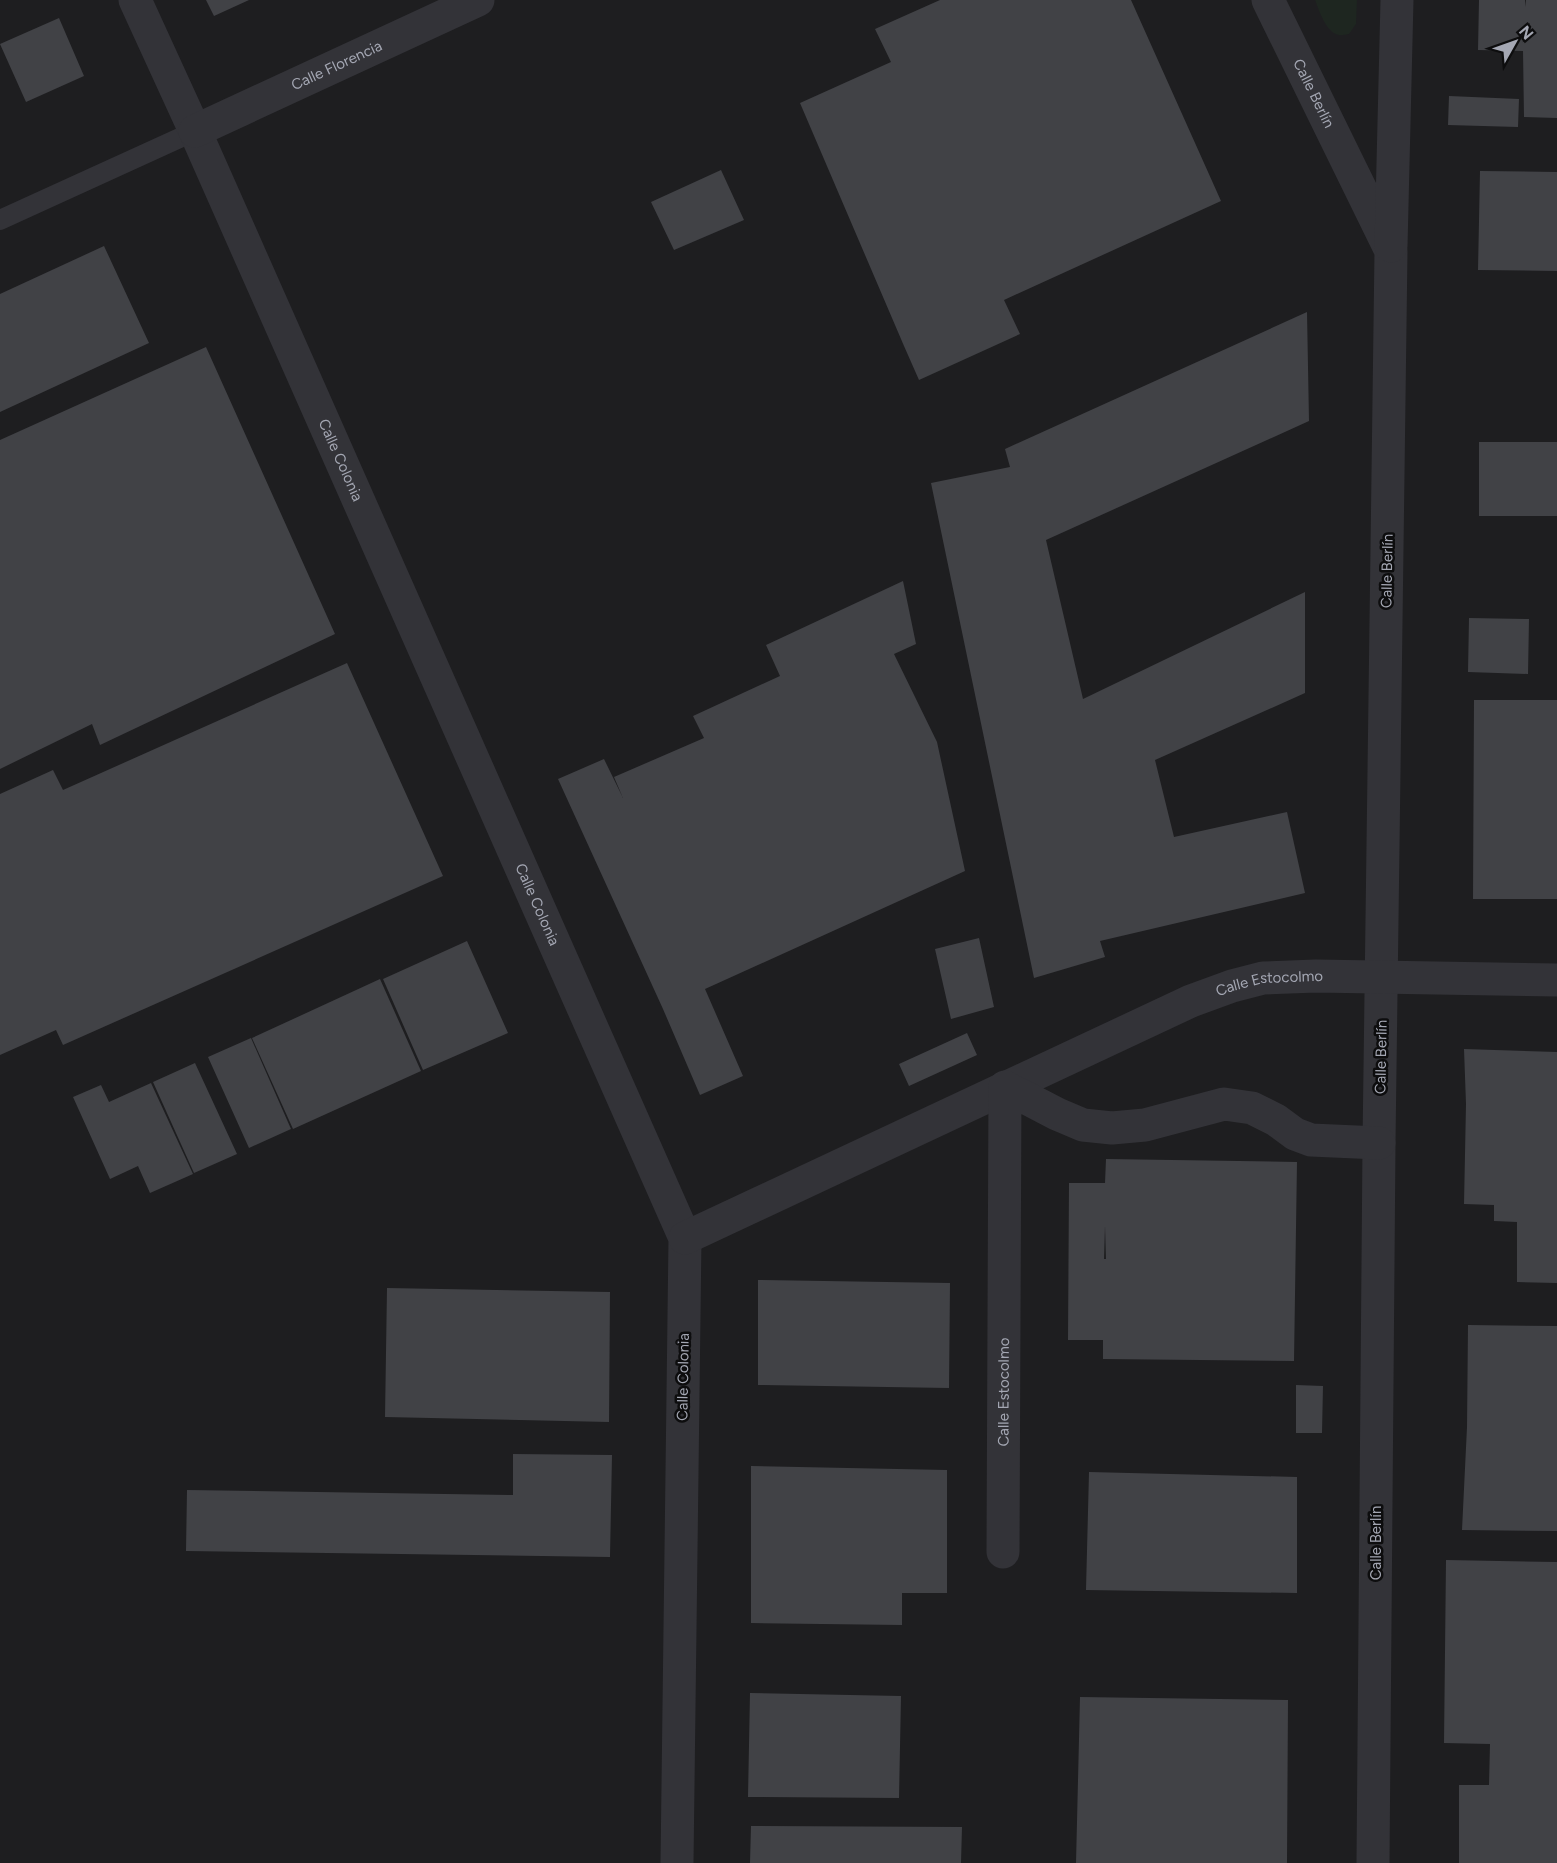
<svg xmlns="http://www.w3.org/2000/svg" width="1557" height="1863" viewBox="0 0 1557 1863" font-family="Figtree,sans-serif">
<style>
.built{fill:#1e1e20}
.green{fill:#1e2620}
.building{fill:#414246;fill-rule:evenodd}
.lines{fill:none;stroke-linecap:round;stroke-linejoin:round}
.lane{stroke:#333338;stroke-width:20}
.street{stroke:#333338;stroke-width:33}
.labels{text-anchor:middle;stroke-width:5;stroke-linejoin:round;paint-order:stroke}
.street-label{font-size:15px;fill:#a4a7b3;stroke:#0d0d0e}
</style>
<rect width="100%" height="100%" fill="#121213"/>
<path class="built" d="M 0,0 L 1557,0 L 1557,1863 L 0,1863 Z"/>
<path class="green" d="M 1315,0 L 1357,0 L 1356,24 L 1349,34 C 1348,34 1340,36 1339,35 C 1326,33 1319,10 1315,0 Z"/>
<path class="building" d="M 206,0 L 249,0 L 214,16 Z
M 940,0 L 1131,0 L 1221,201 L 1004,300 L 1020,334 L 919,380 L 904,346 L 800,103 L 891,62 L 875,29 Z
M 1479,0 L 1525,0 L 1525,7 L 1526,0 L 1557,0 L 1557,118 L 1524,117 L 1523,51 L 1478,50 Z
M 59,18 L 84,76 L 26,102 L 0,44 Z
M 1449,96 L 1519,99 L 1518,127 L 1448,125 Z
M 721,170 L 744,220 L 674,250 L 651,202 Z
M 1480,171 L 1557,172 L 1557,271 L 1478,270 Z
M 104,246 L 149,343 L 0,412 L 0,294 Z
M 1307,312 L 1309,421 L 1046,540 L 1083,699 L 1305,592 L 1305,693 L 1155,760 L 1174,837 L 1287,812 L 1305,893 L 1100,941 L 1105,957 L 1034,978 L 931,483 L 1010,467 L 1005,449 Z
M 206,347 L 335,634 L 100,745 L 92,724 L 0,769 L 0,440 Z
M 1479,442 L 1557,442 L 1557,516 L 1479,516 Z
M 903,581 L 916,644 L 894,654 L 937,742 L 965,871 L 705,989 L 743,1076 L 700,1095 L 663,1009 L 558,779 L 604,759 L 623,798 L 614,777 L 704,738 L 693,716 L 780,676 L 766,645 Z
M 1469,618 L 1529,619 L 1528,674 L 1468,672 Z
M 347,663 L 443,876 L 63,1045 L 56,1030 L 0,1055 L 0,794 L 53,770 L 63,790 Z
M 1474,700 L 1557,700 L 1557,899 L 1473,899 Z
M 979,938 L 994,1007 L 951,1019 L 935,949 Z
M 467,941 L 508,1033 L 423,1070 L 383,979 Z
M 380,979 L 421,1071 L 293,1129 L 252,1038 Z
M 967,1033 L 977,1055 L 909,1086 L 899,1064 Z
M 251,1038 L 291,1129 L 249,1148 L 208,1057 Z
M 1464,1049 L 1557,1052 L 1557,1283 L 1517,1282 L 1517,1222 L 1494,1221 L 1494,1205 L 1464,1204 L 1466,1104 Z
M 195,1063 L 237,1154 L 194,1173 L 153,1082 Z
M 151,1083 L 193,1174 L 150,1193 L 138,1166 L 110,1179 L 73,1097 L 101,1085 L 109,1102 Z
M 1106,1159 L 1297,1162 L 1294,1361 L 1103,1359 L 1103,1340 L 1068,1340 L 1069,1183 L 1105,1183 ZM 1105,1226 L 1106,1259 L 1104,1259 Z
M 758,1280 L 950,1283 L 949,1388 L 758,1385 Z
M 387,1288 L 610,1292 L 609,1422 L 385,1417 Z
M 1468,1325 L 1557,1326 L 1557,1531 L 1462,1530 L 1467,1427 Z
M 1296,1385 L 1323,1386 L 1322,1433 L 1296,1433 Z
M 513,1454 L 612,1455 L 610,1557 L 186,1551 L 187,1490 L 513,1495 Z
M 751,1466 L 947,1470 L 947,1593 L 902,1593 L 902,1625 L 751,1623 Z
M 1089,1472 L 1297,1477 L 1297,1593 L 1086,1590 Z
M 1446,1560 L 1557,1562 L 1557,1863 L 1459,1863 L 1459,1785 L 1489,1785 L 1490,1744 L 1444,1743 Z
M 750,1693 L 901,1696 L 899,1798 L 748,1797 Z
M 1080,1697 L 1288,1700 L 1287,1863 L 1076,1863 Z
M 751,1826 L 962,1827 L 961,1863 L 750,1863 Z"/>
<g class="lines">
<path class="lane" d="M 0,220 L 195,131"/>
<g class="street">
<path id="s1" d="M 135,0 L 195,131 L 685,1238 L 677,1863"/>
<path id="s2" d="M 1268,0 L 1391,251 L 1379,1143 L 1373,1863"/>
<path id="s3" d="M 195,131 L 478,0"/>
<path d="M 1391,246 L 1397,0"/>
<path id="s4" d="M 685,1238 L 1191,1001 L 1232,986 L 1263,978 L 1316,976 L 1557,980"/>
<path id="s5" d="M 1003,1552 L 1005,1087 L 1057,1114 L 1083,1125 L 1112,1128 L 1145,1125 L 1224,1104 L 1252,1108 L 1276,1120 L 1295,1134 L 1311,1140 L 1379,1143"/>
</g>
</g>
<g class="labels">
<g class="street-label">
<text dy="5" stroke="none"><textPath href="#s3" startOffset="156">Calle Florencia</textPath></text>
<text dy="5" stroke="none"><textPath href="#s2" startOffset="104">Calle Berlín</textPath></text>
<text dy="5" stroke="none"><textPath href="#s1" startOffset="504">Calle Colonia</textPath></text>
<text transform="translate(1387 571) rotate(-89)" y="5">Calle Berlín</text>
<text dy="5" stroke="none"><textPath href="#s1" startOffset="990">Calle Colonia</textPath></text>
<text dy="5" stroke="none"><textPath href="#s4" startOffset="640">Calle Estocolmo</textPath></text>
<text transform="translate(1381 1057) rotate(-89)" y="5">Calle Berlín</text>
<text transform="translate(683 1377) rotate(-89)" y="5">Calle Colonia</text>
<text dy="5" stroke="none"><textPath href="#s5" startOffset="160">Calle Estocolmo</textPath></text>
<text transform="translate(1376 1543) rotate(-90)" y="5">Calle Berlín</text>
</g>
</g>
<g transform="translate(1515 42) rotate(50)" stroke="#0d0d0e" stroke-width="4.5" paint-order="stroke">
<path d="M0-4.5L10 22L0 15L-10 22Z" fill="#a4a7b3"/>
<text y="-9" font-size="16" font-weight="bold" text-anchor="middle" fill="#a4a7b3">N</text>
</g>
</svg>
